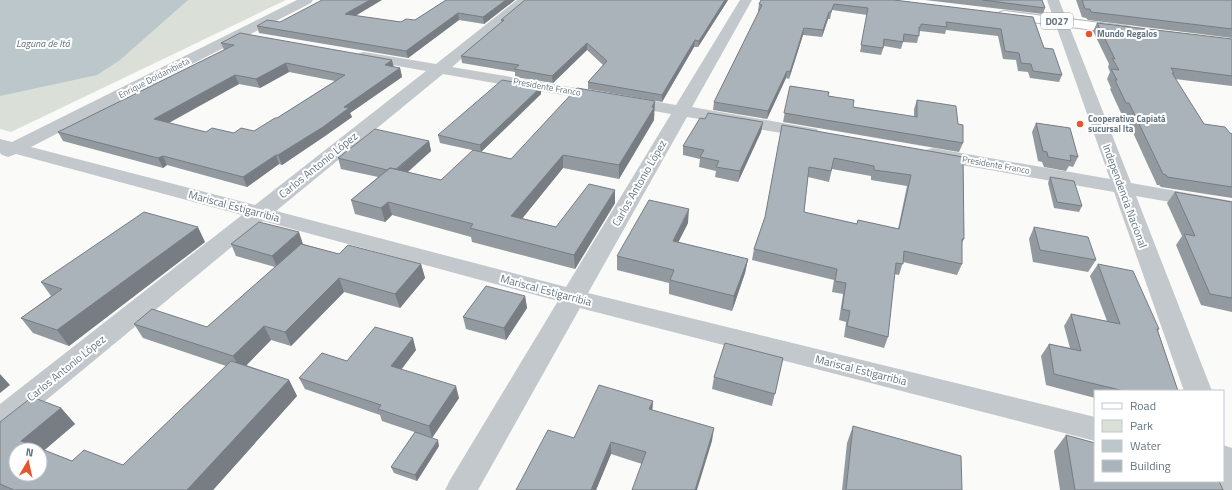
<svg xmlns="http://www.w3.org/2000/svg" width="1232" height="490" viewBox="0 0 1232 490" font-family="'Titillium Web',sans-serif">
<style>
.green{fill:#dadfd7}
.water{fill:#bbc7cb}
.lines{fill:none;stroke-linecap:round;stroke-linejoin:round}
.major-casing{stroke:#b5babe;stroke-width:2}
.minor{fill:#c3c8cc;fill-rule:evenodd}
.major{fill:#fff;fill-rule:evenodd}
.wall{fill:#929a9f;fill-rule:evenodd}
.shaded-wall{fill:#777d82}
.building{fill:#aab3b9;stroke:#777d82;fill-rule:evenodd}
.poi-dot{fill:#e4572e;stroke:#fff;stroke-width:1.5}
.labels{text-anchor:middle;stroke-width:4;stroke-linejoin:round;paint-order:stroke}
.far-poi-label{font-size:9px;font-weight:bold;fill:#657683;stroke:#fff;text-anchor:start}
.far-street-label{font-size:9px;fill:#657683;stroke:#fff}
.shield{fill:#fff;stroke:#939fa8;stroke-width:1}
.shield-label{font-size:10px;font-weight:bold;fill:#657683}
.far-water-label{font-size:10px;font-style:italic;fill:#60757c;stroke:#fff}
.street-label{font-size:11px;fill:#657683;stroke:#fff}
</style>
<rect width="100%" height="100%" fill="#fafaf8"/>
<path class="green" d="M 0,0 L 286,0 L 11,132 L 0,129 Z"/>
<path class="water" d="M 0,0 L 188,0 L 120,60 L 97,75 L 0,96 Z"/>
<g class="lines">
<defs>
<path id="major" d="M 1005,11 L 1125,26 L 1130,27 L 1132,30 L 1130,33 L 1125,34 L 1000,18 L 998,15 L 1000,12 Z"/>
</defs>
<use href="#major" class="major-casing"/>
<path class="minor" d="M 297,0 L 313,0 L 311,3 L 31,147 L 255,205 L 426,71 L 359,59 L 357,56 L 359,53 L 364,52 L 436,64 L 517,0 L 531,0 L 452,67 L 676,105 L 740,0 L 752,0 L 692,107 L 811,128 L 817,129 L 820,133 L 817,137 L 811,138 L 687,117 L 588,293 L 1095,417 L 1095,441 L 580,308 L 478,490 L 445,490 L 450,480 L 558,301 L 263,221 L 10,430 L 0,433 L 0,404 L 242,215 L 16,154 L 8,157 L 2,155 L 0,153 L 0,139 L 12,142 ZM 443,74 L 671,114 L 566,287 L 276,211 Z
M 1047,0 L 1059,0 L 1131,183 L 1232,201 L 1232,213 L 1136,196 L 1212,391 L 1184,391 L 1114,192 L 933,160 L 926,158 L 924,154 L 926,150 L 933,148 L 1110,179 Z
M 1223,445 L 1232,448 L 1232,490 L 1220,490 L 1216,481 L 1223,481 Z"/>
<use href="#major" class="major"/>
</g>
<path class="wall" d="M 446,0 L 515,0 L 484,24 L 459,20 L 408,58 L 259,33 L 257,26 L 280,22 L 356,16 L 401,22 L 415,20 Z
M 728,0 L 698,47 L 694,47 L 662,102 L 588,89 L 588,82 L 603,65 L 587,50 L 553,83 L 515,77 L 515,72 L 462,63 L 461,56 L 502,22 L 501,20 Z
M 894,0 L 1033,17 L 1044,48 L 1062,75 L 1059,82 L 1030,78 L 1028,72 L 1018,71 L 1016,60 L 1003,59 L 998,36 L 946,30 L 945,34 L 920,31 L 919,34 L 917,43 L 903,42 L 901,49 L 884,46 L 881,55 L 860,52 L 867,15 L 832,10 L 830,19 L 828,19 L 822,37 L 803,35 L 789,79 L 786,78 L 767,119 L 713,110 L 714,102 L 759,11 L 758,11 L 759,4 Z
M 925,0 L 1042,0 L 1045,8 L 1043,14 Z
M 1076,0 L 1232,0 L 1232,38 L 1088,20 L 1086,18 L 1082,17 Z
M 1097,23 L 1232,39 L 1232,86 L 1175,79 L 1204,124 L 1232,134 L 1232,198 L 1161,187 L 1159,185 L 1157,185 L 1124,113 L 1121,113 L 1110,89 L 1111,88 L 1107,79 L 1110,72 L 1108,67 L 1109,64 L 1093,31 Z
M 221,43 L 394,67 L 400,68 L 402,77 L 350,113 L 352,117 L 325,136 L 282,165 L 279,164 L 247,187 L 167,165 L 163,168 L 63,141 L 58,132 L 224,50 ZM 289,72 L 335,81 L 277,118 L 254,131 L 234,133 L 206,132 L 169,123 L 239,84 L 260,88 Z
M 790,86 L 828,96 L 853,107 L 914,117 L 914,109 L 917,100 L 958,124 L 963,143 L 959,152 L 783,122 Z
M 541,87 L 541,94 L 481,152 L 440,143 L 438,135 Z
M 655,114 L 654,115 L 654,120 L 619,179 L 563,168 L 522,218 L 556,227 L 615,190 L 615,203 L 575,269 L 472,242 L 471,237 L 392,215 L 385,222 L 355,214 L 351,200 L 378,177 L 341,169 L 338,158 L 429,141 L 431,151 L 408,172 L 441,180 Z
M 705,119 L 763,122 L 761,132 L 738,182 L 715,177 L 716,171 L 699,167 L 700,159 L 683,155 L 683,146 Z
M 1036,123 L 1078,157 L 1073,167 L 1069,166 L 1066,171 L 1044,167 L 1042,162 L 1038,161 L 1032,132 Z
M 782,125 L 963,157 L 964,239 L 962,243 L 962,264 L 957,275 L 903,262 L 899,275 L 894,274 L 888,337 L 884,348 L 844,337 L 846,322 L 839,320 L 843,294 L 832,292 L 834,280 L 752,260 L 754,249 L 765,217 ZM 832,169 L 871,176 L 871,180 L 907,186 L 898,229 L 858,220 L 857,224 L 804,212 L 808,177 L 829,182 Z
M 1050,177 L 1082,206 L 1079,212 L 1054,208 L 1048,183 Z
M 1175,192 L 1232,202 L 1232,312 L 1201,305 L 1176,245 L 1182,236 L 1167,203 Z
M 688,223 L 678,242 L 748,259 L 745,273 L 732,311 L 669,294 L 669,283 L 617,270 L 617,256 Z
M 1034,227 L 1096,260 L 1088,272 L 1033,262 L 1029,239 Z
M 205,242 L 69,346 L 33,333 L 21,318 L 51,296 L 41,282 Z
M 231,244 L 303,244 L 339,254 L 421,264 L 425,278 L 400,308 L 344,292 L 291,346 L 271,340 L 246,365 L 289,380 L 297,396 L 213,490 L 0,490 L 0,422 L 61,408 L 75,424 L 44,450 L 72,461 L 123,465 L 226,366 L 143,338 L 134,324 L 207,327 L 275,267 L 236,256 Z
M 1098,264 L 1159,329 L 1158,331 L 1178,391 L 1095,391 L 1095,398 L 1046,385 L 1041,356 L 1049,344 L 1070,348 L 1064,326 L 1071,314 L 1107,321 L 1090,276 Z
M 525,296 L 527,308 L 506,340 L 466,329 L 463,317 Z
M 416,350 L 401,369 L 459,398 L 432,438 L 382,421 L 380,415 L 305,389 L 299,378 L 347,361 Z
M 783,358 L 772,406 L 712,389 L 714,377 Z
M 653,401 L 652,410 L 712,441 L 642,464 L 611,454 L 596,490 L 516,490 L 574,438 Z
M 853,426 L 962,490 L 842,490 L 847,443 Z
M 1066,435 L 1223,490 L 1060,490 L 1054,451 Z
M 439,446 L 417,481 L 394,473 L 391,467 Z"/>
<path class="shaded-wall" d="M 370,0 L 382,0 L 347,21 L 345,14 Z
M 506,0 L 515,0 L 484,24 L 483,17 Z
M 725,0 L 728,0 L 698,47 L 699,41 Z
M 829,12 L 828,19 L 822,37 L 823,30 Z
M 458,13 L 459,20 L 408,58 L 406,51 Z
M 804,28 L 803,35 L 789,79 L 790,72 Z
M 695,40 L 694,47 L 662,102 L 662,95 Z
M 587,43 L 587,50 L 553,83 L 552,76 Z
M 392,60 L 394,68 L 385,65 Z
M 286,63 L 289,72 L 260,88 L 256,79 Z
M 400,68 L 402,77 L 350,113 L 352,117 L 325,136 L 282,165 L 278,155 L 344,107 Z
M 787,71 L 786,78 L 767,119 L 768,111 Z
M 235,75 L 239,84 L 159,128 L 154,119 Z
M 541,87 L 541,94 L 481,152 L 480,145 Z
M 655,101 L 654,120 L 619,179 L 619,165 Z
M 763,122 L 761,132 L 738,182 L 740,171 Z
M 429,141 L 431,151 L 396,182 L 394,172 Z
M 276,155 L 279,164 L 247,187 L 243,177 Z
M 563,155 L 563,168 L 513,230 L 511,216 Z
M 163,156 L 167,165 L 163,168 L 158,158 Z
M 615,190 L 615,203 L 575,269 L 574,255 Z
M 388,202 L 392,215 L 385,222 L 381,208 Z
M 689,209 L 688,223 L 672,255 L 673,241 Z
M 198,227 L 205,242 L 69,346 L 57,330 Z
M 299,232 L 303,244 L 277,267 L 272,256 Z
M 748,259 L 745,273 L 732,311 L 734,296 Z
M 421,264 L 425,278 L 400,308 L 395,294 Z
M 339,278 L 344,292 L 291,346 L 285,332 Z
M 525,296 L 527,308 L 506,340 L 504,328 Z
M 264,326 L 271,340 L 241,371 L 233,356 Z
M 413,338 L 416,350 L 395,378 L 391,366 Z
M 0,374 L 10,385 L 0,393 Z
M 289,380 L 297,396 L 213,490 L 187,490 Z
M 456,386 L 459,398 L 432,438 L 429,426 Z
M 653,401 L 652,414 L 649,409 Z
M 61,408 L 75,424 L 40,454 L 21,441 Z
M 714,428 L 712,441 L 697,490 L 695,490 Z
M 438,440 L 439,446 L 417,481 L 415,475 Z
M 611,442 L 611,454 L 596,490 L 591,490 Z"/>
<path class="building" d="M 322,0 L 370,0 L 345,14 L 401,22 L 406,19 L 415,20 L 446,0 L 506,0 L 483,17 L 458,13 L 406,51 L 257,26 L 267,20 L 280,22 Z
M 525,0 L 725,0 L 699,41 L 695,40 L 662,95 L 588,82 L 607,61 L 587,43 L 552,76 L 514,69 L 519,65 L 461,56 L 504,20 L 501,20 Z
M 761,0 L 894,0 L 1033,17 L 1044,48 L 1053,49 L 1062,75 L 1033,71 L 1031,64 L 1021,63 L 1019,53 L 1005,51 L 1001,29 L 946,22 L 947,27 L 921,24 L 921,27 L 919,27 L 919,36 L 904,34 L 903,42 L 884,39 L 883,48 L 861,45 L 868,8 L 834,4 L 831,12 L 829,12 L 823,30 L 804,28 L 790,72 L 787,71 L 768,111 L 714,102 L 762,5 L 759,4 Z
M 983,0 L 1042,0 L 1045,8 Z
M 1082,0 L 1232,0 L 1232,29 L 1091,12 L 1090,9 L 1085,9 Z
M 1097,23 L 1232,39 L 1232,76 L 1171,68 L 1174,73 L 1172,73 L 1204,124 L 1225,127 L 1230,133 L 1232,134 L 1232,187 L 1167,177 L 1166,175 L 1163,174 L 1129,103 L 1126,103 L 1115,80 L 1117,80 L 1111,69 L 1119,70 L 1112,58 L 1115,59 Z
M 240,33 L 392,60 L 385,65 L 400,68 L 344,107 L 349,108 L 323,127 L 278,155 L 276,155 L 243,177 L 163,156 L 158,158 L 58,132 L 234,45 L 221,43 ZM 286,63 L 345,75 L 277,118 L 275,118 L 254,131 L 241,128 L 234,133 L 212,128 L 206,132 L 154,119 L 235,75 L 256,79 Z
M 502,80 L 541,87 L 480,145 L 438,135 Z
M 790,86 L 829,92 L 828,96 L 854,100 L 853,107 L 917,117 L 917,100 L 956,106 L 958,124 L 963,125 L 963,143 L 784,113 Z
M 577,88 L 655,101 L 652,107 L 654,108 L 619,165 L 563,155 L 511,216 L 556,227 L 589,184 L 615,190 L 574,255 L 470,228 L 473,224 L 388,202 L 381,208 L 351,200 L 390,168 L 441,180 L 473,150 L 511,159 Z
M 708,113 L 763,122 L 740,171 L 716,167 L 719,161 L 700,157 L 704,150 L 683,146 L 700,118 L 705,119 Z
M 1036,123 L 1070,128 L 1078,157 L 1070,155 L 1071,161 L 1048,157 L 1047,152 L 1043,151 Z
M 782,125 L 963,157 L 964,239 L 962,239 L 962,264 L 904,251 L 903,264 L 896,263 L 888,337 L 847,326 L 850,311 L 842,309 L 846,283 L 835,281 L 837,269 L 754,249 L 765,217 ZM 834,158 L 874,166 L 874,170 L 911,175 L 899,229 L 858,220 L 857,224 L 804,212 L 809,167 L 831,171 Z
M 375,129 L 429,141 L 396,169 L 390,168 L 387,170 L 338,158 Z
M 1050,177 L 1074,181 L 1082,206 L 1057,202 Z
M 1175,192 L 1232,202 L 1232,298 L 1210,294 L 1184,234 L 1195,236 Z
M 649,200 L 689,209 L 673,241 L 748,259 L 734,296 L 670,280 L 674,270 L 617,256 Z
M 144,212 L 198,227 L 57,330 L 21,318 L 62,289 L 41,282 Z
M 259,222 L 299,232 L 272,256 L 231,244 Z
M 1034,227 L 1088,237 L 1096,260 L 1040,250 Z
M 301,244 L 339,254 L 348,245 L 421,264 L 395,294 L 339,278 L 285,332 L 264,326 L 233,356 L 134,324 L 152,309 L 207,327 Z
M 1098,264 L 1133,271 L 1159,329 L 1157,329 L 1178,391 L 1124,391 L 1054,374 L 1049,344 L 1081,351 L 1071,314 L 1120,324 Z
M 486,286 L 525,296 L 504,328 L 463,317 Z
M 375,327 L 413,338 L 391,366 L 456,386 L 429,426 L 378,409 L 381,405 L 299,378 L 322,353 L 347,361 Z
M 725,343 L 783,358 L 775,394 L 714,377 Z
M 231,361 L 289,380 L 187,490 L 14,490 L 0,484 L 0,422 L 32,397 L 61,408 L 21,441 L 72,461 L 84,450 L 123,465 ZM 16,450 L 40,450 L 40,474 L 16,474 Z
M 599,385 L 653,401 L 649,409 L 714,428 L 695,490 L 632,490 L 646,452 L 611,442 L 591,490 L 516,490 L 548,430 L 574,438 Z
M 853,426 L 961,456 L 962,490 L 846,490 Z
M 415,432 L 438,440 L 415,475 L 391,467 Z
M 1066,435 L 1095,443 L 1095,481 L 1219,481 L 1223,490 L 1075,490 Z"/>
<g class="poi-dot">
<circle cx="1089" cy="34" r="4"/>
<circle cx="1080" cy="124" r="4"/>
</g>
<g class="labels">
<g class="far-poi-label">
<text x="1097" y="37">Mundo Regalos</text>
<text x="1088" y="122">Cooperativa Capiatá<tspan x="1088" dy="10">sucursal Ita</tspan></text>
</g>
<g class="far-street-label">
<text transform="translate(154 78) rotate(-27)" y="3">Enrique Doldanibieta</text>
<text transform="translate(547 87) rotate(10)" y="3">Presidente Franco</text>
<text transform="translate(996 165) rotate(10)" y="3">Presidente Franco</text>
</g>
<rect class="shield" x="1041" y="13" width="32" height="16" rx="3"/>
<g class="shield-label">
<text x="1057" y="25">D027</text>
</g>
<g class="far-water-label">
<text x="43" y="47">Laguna de Itá</text>
</g>
<g class="street-label">
<text transform="translate(318 165) rotate(-39)" y="4">Carlos Antonio López</text>
<text transform="translate(639 183) rotate(-60)" y="4">Carlos Antonio López</text>
<text transform="translate(1125 196) rotate(70)" y="4">Independencia Nacional</text>
<text transform="translate(234 206) rotate(15)" y="4">Mariscal Estigarribia</text>
<text transform="translate(546 290) rotate(15)" y="4">Mariscal Estigarribia</text>
<text transform="translate(66 368) rotate(-39)" y="4">Carlos Antonio López</text>
<text transform="translate(861 370) rotate(14)" y="4">Mariscal Estigarribia</text>
</g>
</g>
<rect x="1094" y="390" width="130" height="92" fill="#ffffff" stroke="#c1c8cd"/>
<rect x="1102" y="403" width="20" height="6" fill="#ffffff" stroke="#c1c8cd"/>
<text x="1130" y="410" font-size="12" fill="#657683">Road</text>
<rect x="1102" y="420" width="20" height="12" fill="#dadfd7" stroke="#c1c8cd"/>
<text x="1130" y="430" font-size="12" fill="#657683">Park</text>
<rect x="1102" y="440" width="20" height="12" fill="#bbc7cb" stroke="#c1c8cd"/>
<text x="1130" y="450" font-size="12" fill="#657683">Water</text>
<rect x="1102" y="460" width="20" height="12" fill="#aab3b9" stroke="#c1c8cd"/>
<text x="1130" y="470" font-size="12" fill="#657683">Building</text>
<g transform="translate(28 462) rotate(9)"><circle r="19" fill="#ffffff" stroke="#c1c8cd"/>
<path d="M0-3L7 15L0 10L-7 15Z" fill="#e4572e"/>
<text y="-6" font-size="11" font-weight="bold" text-anchor="middle" fill="#657683">N</text>
</g>
</svg>
